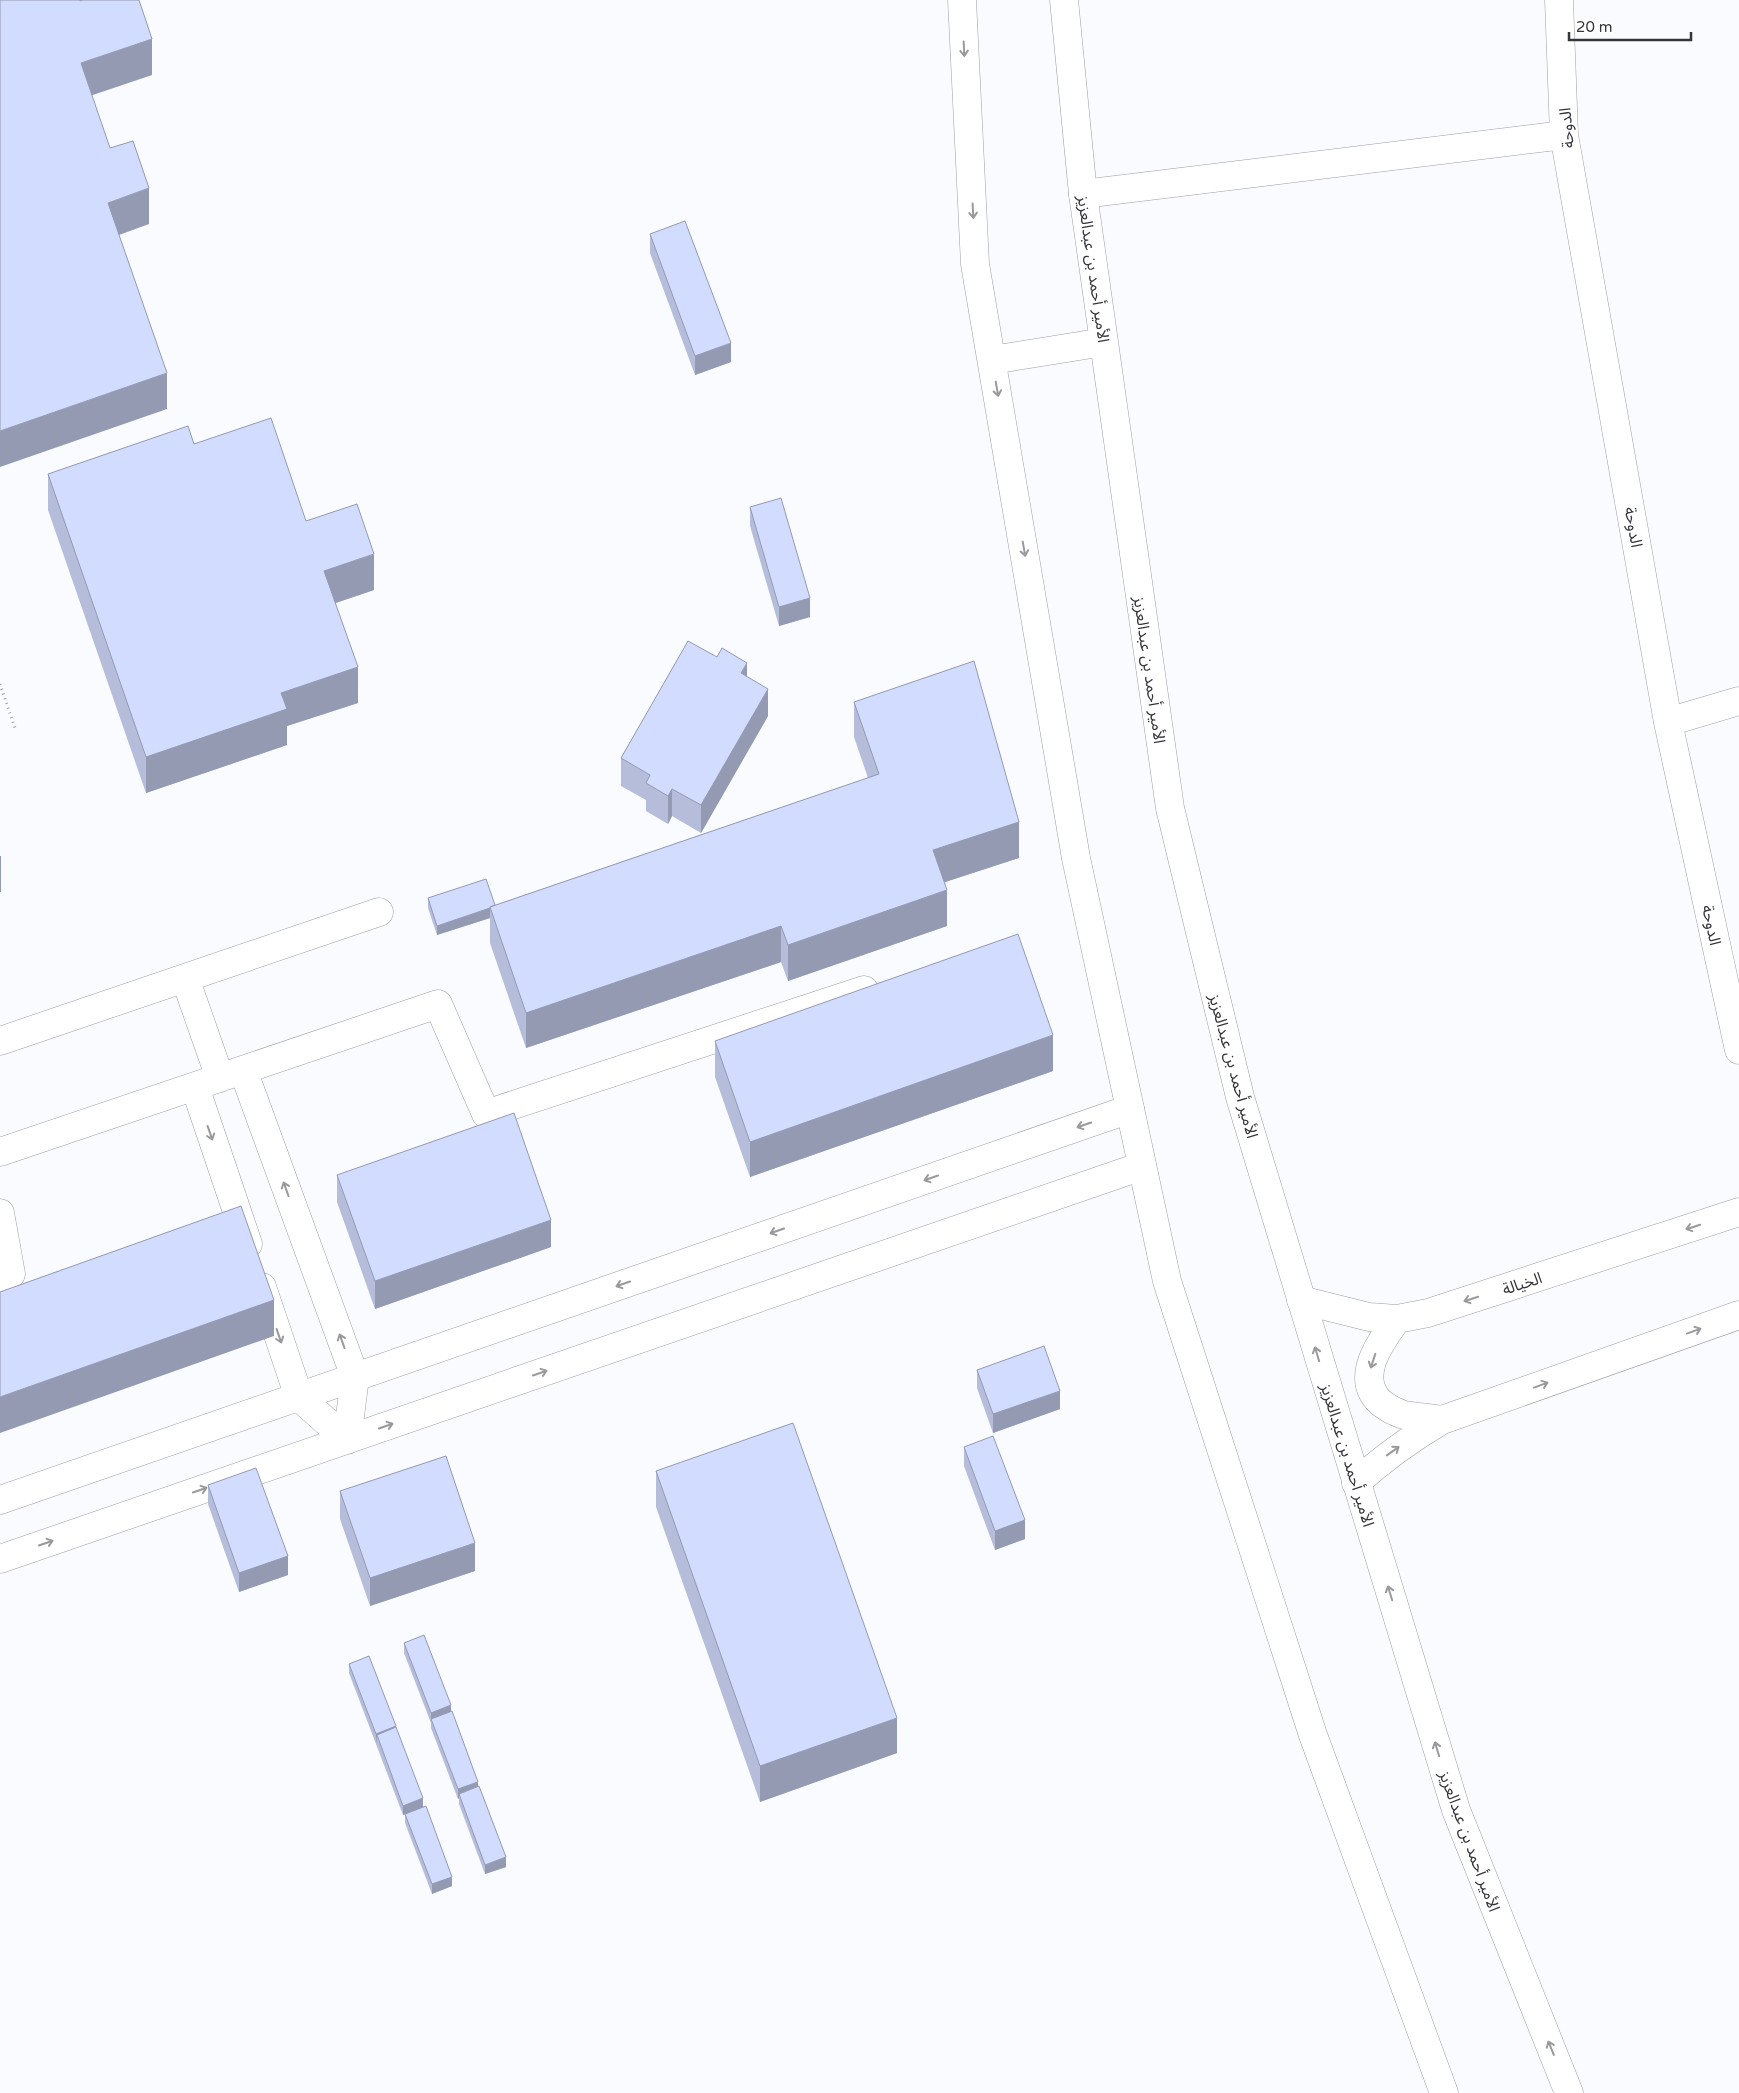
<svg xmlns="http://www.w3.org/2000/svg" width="1739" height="2093" viewBox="0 0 1739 2093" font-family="'Varela Round','Noto Sans Arabic',sans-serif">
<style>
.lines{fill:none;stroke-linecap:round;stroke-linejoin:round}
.street-casing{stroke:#9d9fa8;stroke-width:29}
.secondary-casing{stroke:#9d9fa8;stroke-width:29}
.primary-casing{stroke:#9d9fa8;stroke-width:29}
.path{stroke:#a1a2a6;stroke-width:3;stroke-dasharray:1 4;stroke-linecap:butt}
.street{stroke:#fff;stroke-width:28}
.secondary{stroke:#fff;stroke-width:28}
.primary{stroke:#fff;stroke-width:28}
.wall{fill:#b5bddb}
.shaded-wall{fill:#939ab2}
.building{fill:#d2dcff;stroke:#939ab2}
.oneway{stroke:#9a9a9c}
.labels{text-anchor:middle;stroke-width:4.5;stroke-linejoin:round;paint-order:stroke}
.street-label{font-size:16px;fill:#35363a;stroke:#fff}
</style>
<rect width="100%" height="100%" fill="#fafbff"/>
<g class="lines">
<defs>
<path id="street" d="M 1559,0 L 1564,135 L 1668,722 L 1739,1050
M 1083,194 L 1564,135
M 1668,722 L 1739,701
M 185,978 L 220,1078
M 0,1041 L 379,912
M 243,1070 L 355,1377 L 347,1440
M 195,1087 L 248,1244
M 0,1152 L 438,1004 L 486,1114 L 864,990
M 0,1213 L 11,1274 L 0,1278
M 262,1287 L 299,1397 L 347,1440
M 0,1500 L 1130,1109
M 0,1559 L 1142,1166"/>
<path id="secondary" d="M 1301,1300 L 1369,1317 L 1397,1319 L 1428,1313 L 1739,1212
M 1397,1319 C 1381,1341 1354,1377 1380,1402 C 1386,1407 1395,1412 1404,1415 C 1416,1417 1430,1418 1442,1420
M 1356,1483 C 1383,1458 1410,1439 1442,1420 L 1739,1315"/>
<path id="primary" d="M 962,0 L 975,264 L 1076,858 L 1167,1281 L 1313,1735 L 1444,2093
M 1064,0 L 1083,194 L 1170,808 L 1240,1097 L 1456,1810 L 1569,2093
M 992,360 L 1104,342"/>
</defs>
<use href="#street" class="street-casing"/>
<use href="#secondary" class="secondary-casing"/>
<use href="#primary" class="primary-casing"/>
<path class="path" d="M 0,684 L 15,728"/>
<use href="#street" class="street"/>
<use href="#secondary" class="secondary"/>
<use href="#primary" class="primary"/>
</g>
<path class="wall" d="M 650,234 L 731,362 L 695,375 L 650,253 Z
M 48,474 L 306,521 L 374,590 L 335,603 L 358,703 L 287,726 L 287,745 L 146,793 L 48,510 Z
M 750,507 L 810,617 L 779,626 L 750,526 Z
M 747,677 L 768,716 L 701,833 L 672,816 L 668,824 L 646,811 L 646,800 L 621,786 L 621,758 Z
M 854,702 L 1019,858 L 945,882 L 947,926 L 788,981 L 781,962 L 526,1048 L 490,943 L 490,918 L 437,935 L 428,908 L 428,898 L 495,905 L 868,778 L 854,737 Z
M 715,1041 L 1053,1071 L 750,1177 L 715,1077 Z
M 337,1175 L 551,1247 L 375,1309 L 337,1202 Z
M 977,1370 L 1060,1409 L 993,1433 L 977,1388 Z
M 964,1447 L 1025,1539 L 995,1550 L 964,1466 Z
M 656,1471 L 897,1753 L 760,1802 L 656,1507 Z
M 208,1485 L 288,1575 L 239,1592 L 208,1504 Z
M 340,1491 L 475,1571 L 370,1606 L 340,1519 Z
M 404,1643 L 451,1712 L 478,1787 L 506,1867 L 485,1874 L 459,1804 L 459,1798 L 458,1799 L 431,1728 L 431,1723 L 404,1653 Z
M 349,1664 L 396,1728 L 423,1806 L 452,1886 L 432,1894 L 405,1823 L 405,1814 L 403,1815 L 349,1673 Z"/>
<path class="shaded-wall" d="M 152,39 L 152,75 L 81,99 L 81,63 Z
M 149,188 L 149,224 L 108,239 L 108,203 Z
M 731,343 L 731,362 L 695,375 L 695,356 Z
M 167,373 L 167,409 L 0,467 L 0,431 Z
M 374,554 L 374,590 L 324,607 L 324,571 Z
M 810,598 L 810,617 L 779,626 L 779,607 Z
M 747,663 L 747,690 L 741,673 Z
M 358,667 L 358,703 L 287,726 L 287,745 L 146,793 L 146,757 L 281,693 Z
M 768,689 L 768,716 L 701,833 L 701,805 Z
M 672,789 L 672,816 L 668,824 L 668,796 Z
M 1019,822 L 1019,858 L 933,886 L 933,850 Z
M 0,856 L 1,856 L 1,892 L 0,892 Z
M 947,890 L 947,926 L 788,981 L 788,945 Z
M 490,908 L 490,918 L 437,935 L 437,926 Z
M 781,926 L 781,962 L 526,1048 L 526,1013 Z
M 1053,1035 L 1053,1071 L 750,1177 L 750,1142 Z
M 551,1220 L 551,1247 L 375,1309 L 375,1281 Z
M 274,1300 L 274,1336 L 0,1433 L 0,1397 Z
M 1060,1391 L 1060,1409 L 993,1433 L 993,1414 Z
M 1025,1520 L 1025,1539 L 995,1550 L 995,1531 Z
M 475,1543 L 475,1571 L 370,1606 L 370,1578 Z
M 288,1556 L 288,1575 L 239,1592 L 239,1573 Z
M 451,1705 L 451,1715 L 431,1719 L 431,1723 L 431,1713 Z
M 897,1718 L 897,1753 L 760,1802 L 760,1766 Z
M 396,1726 L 396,1736 L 377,1735 L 376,1744 L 376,1734 Z
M 478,1782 L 478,1791 L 459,1794 L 459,1798 L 458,1799 L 458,1789 Z
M 423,1798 L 423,1808 L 403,1815 L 403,1806 Z
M 506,1857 L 506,1867 L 485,1874 L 485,1865 Z
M 452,1877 L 452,1886 L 432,1894 L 432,1884 Z"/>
<path class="building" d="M 0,0 L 80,0 L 80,1 L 83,0 L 139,0 L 152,39 L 81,63 L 110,148 L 133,141 L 149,188 L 108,203 L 167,373 L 0,431 Z
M 685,221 L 731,343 L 695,356 L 650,234 Z
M 271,418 L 306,521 L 357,504 L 374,554 L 324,571 L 358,667 L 281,693 L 287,709 L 146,757 L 48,474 L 188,426 L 194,444 Z
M 781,498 L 810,598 L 779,607 L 750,507 Z
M 688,641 L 717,657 L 722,648 L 747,663 L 741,673 L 768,689 L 701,805 L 672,789 L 668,796 L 646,783 L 650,775 L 621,758 Z
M 974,661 L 1019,822 L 933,850 L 947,890 L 788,945 L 781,926 L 526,1013 L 490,907 L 879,774 L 854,702 Z
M 486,879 L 495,905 L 490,907 L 490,908 L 437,926 L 428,898 Z
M 1018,934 L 1053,1035 L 750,1142 L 715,1041 Z
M 514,1113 L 551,1220 L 375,1281 L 337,1175 Z
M 241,1206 L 274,1300 L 0,1397 L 0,1292 Z
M 1044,1346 L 1060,1391 L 993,1414 L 977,1370 Z
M 793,1423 L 897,1718 L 760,1766 L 656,1471 Z
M 993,1436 L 1025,1520 L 995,1531 L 964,1447 Z
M 446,1456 L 475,1543 L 370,1578 L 340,1491 Z
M 256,1468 L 288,1556 L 239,1573 L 208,1485 Z
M 424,1635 L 451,1705 L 431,1713 L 404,1643 Z
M 369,1656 L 396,1726 L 376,1734 L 349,1664 Z
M 452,1711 L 478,1782 L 458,1789 L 431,1719 Z
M 396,1727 L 423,1798 L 403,1806 L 377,1735 Z
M 479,1786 L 506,1857 L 485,1865 L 459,1794 Z
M 426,1806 L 452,1877 L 432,1884 L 405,1814 Z"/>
<defs><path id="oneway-shaft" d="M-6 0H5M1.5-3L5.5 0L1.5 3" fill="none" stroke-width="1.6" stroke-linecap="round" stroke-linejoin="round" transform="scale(1.25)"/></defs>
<g class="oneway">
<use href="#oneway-shaft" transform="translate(964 49) rotate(87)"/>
<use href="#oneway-shaft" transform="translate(973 211) rotate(87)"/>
<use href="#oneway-shaft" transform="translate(997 389) rotate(80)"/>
<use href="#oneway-shaft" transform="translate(1024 549) rotate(80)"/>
<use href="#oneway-shaft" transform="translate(1084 1125) rotate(161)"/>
<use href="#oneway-shaft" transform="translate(210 1133) rotate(71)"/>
<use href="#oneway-shaft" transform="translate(931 1178) rotate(161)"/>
<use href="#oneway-shaft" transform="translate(286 1189) rotate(-110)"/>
<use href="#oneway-shaft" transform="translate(1693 1227) rotate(162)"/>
<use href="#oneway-shaft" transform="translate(777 1231) rotate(161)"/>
<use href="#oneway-shaft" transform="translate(623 1284) rotate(161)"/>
<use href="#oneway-shaft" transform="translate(1471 1299) rotate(162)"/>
<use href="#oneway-shaft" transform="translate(1694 1331) rotate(-20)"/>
<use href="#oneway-shaft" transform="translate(279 1336) rotate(71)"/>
<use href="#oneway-shaft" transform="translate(342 1341) rotate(-110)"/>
<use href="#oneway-shaft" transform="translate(1317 1354) rotate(-107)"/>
<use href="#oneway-shaft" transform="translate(1373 1361) rotate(108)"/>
<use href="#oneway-shaft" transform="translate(540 1373) rotate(-19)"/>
<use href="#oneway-shaft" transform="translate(1541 1385) rotate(-20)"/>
<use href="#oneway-shaft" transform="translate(386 1426) rotate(-19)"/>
<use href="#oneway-shaft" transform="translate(1393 1451) rotate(-36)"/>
<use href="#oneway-shaft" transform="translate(200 1490) rotate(-19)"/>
<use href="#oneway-shaft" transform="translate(46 1543) rotate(-19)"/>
<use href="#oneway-shaft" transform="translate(1390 1593) rotate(-107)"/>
<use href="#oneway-shaft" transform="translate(1437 1749) rotate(-107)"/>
<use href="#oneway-shaft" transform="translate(1551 2048) rotate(-112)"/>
</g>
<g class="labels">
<g class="street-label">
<text transform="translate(1566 128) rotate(-95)" y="6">الدوحة</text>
<text transform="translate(1094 269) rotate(82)" y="6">الأمير أحمد بن عبدالعزيز</text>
<text transform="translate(1634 527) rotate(80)" y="6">الدوحة</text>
<text transform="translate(1150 670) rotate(82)" y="6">الأمير أحمد بن عبدالعزيز</text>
<text transform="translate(1712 925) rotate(78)" y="6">الدوحة</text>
<text transform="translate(1234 1066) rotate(75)" y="6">الأمير أحمد بن عبدالعزيز</text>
<text transform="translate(1522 1283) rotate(-18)" y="6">الخيالة</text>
<text transform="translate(1348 1455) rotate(73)" y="6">الأمير أحمد بن عبدالعزيز</text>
<text transform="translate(1470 1841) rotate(70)" y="6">الأمير أحمد بن عبدالعزيز</text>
</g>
</g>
<path d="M1569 32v8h122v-8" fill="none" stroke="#35363a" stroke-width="2.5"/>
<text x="1576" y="32" font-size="15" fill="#35363a" stroke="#ffffff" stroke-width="4" paint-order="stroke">20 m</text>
</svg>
